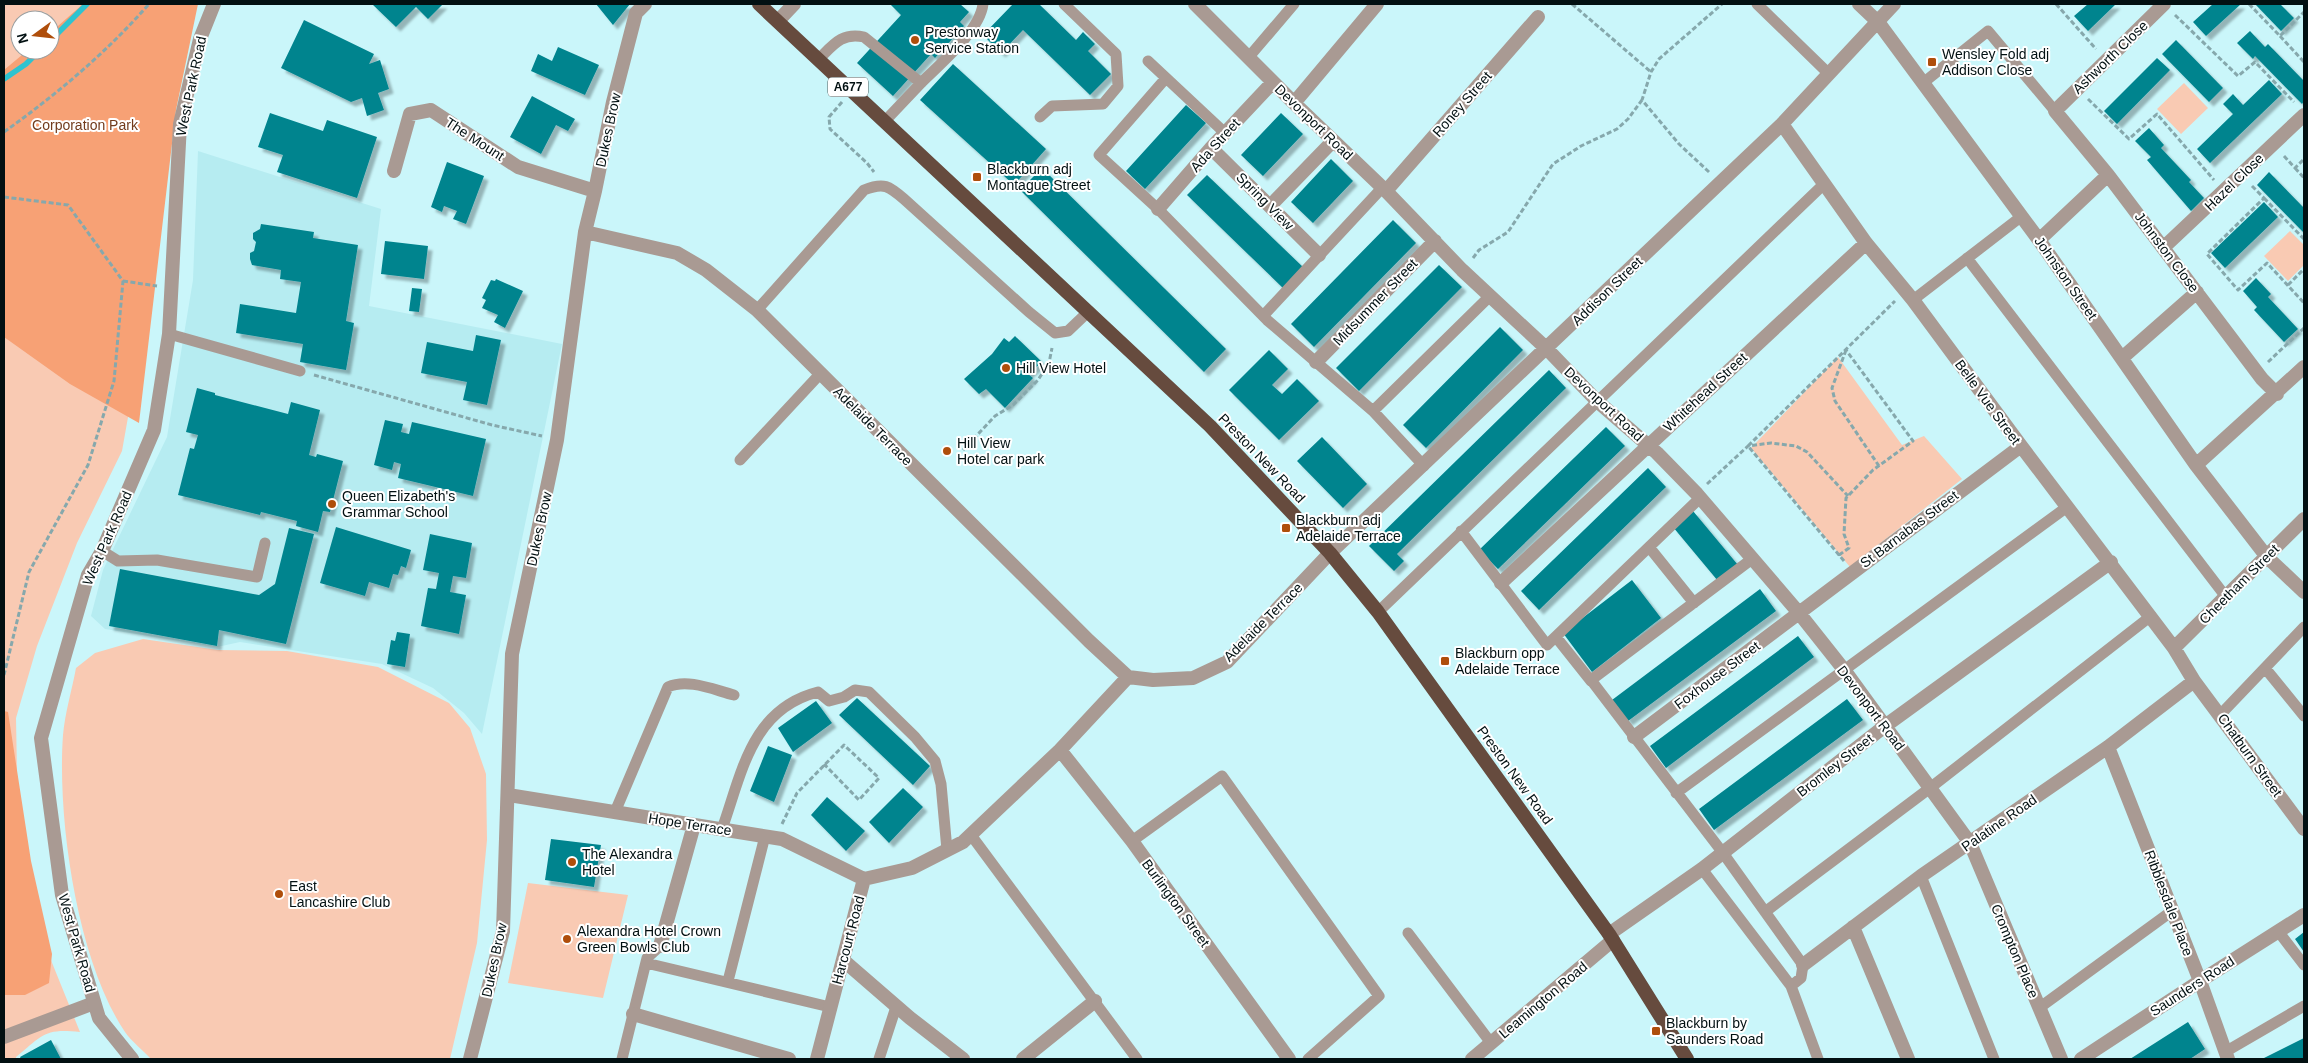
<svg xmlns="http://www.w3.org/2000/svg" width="2308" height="1063" viewBox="0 0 2308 1063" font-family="Helvetica,sans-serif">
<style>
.built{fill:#b6ecf1}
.green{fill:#f9cab3;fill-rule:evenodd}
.forest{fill:#f7a175}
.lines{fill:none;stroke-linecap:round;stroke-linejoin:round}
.stream{stroke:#2ec3d0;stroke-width:5.5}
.building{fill:#03848e;filter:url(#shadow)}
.path{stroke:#86a8ac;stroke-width:3;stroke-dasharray:5 2.5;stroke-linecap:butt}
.service{stroke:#a99a93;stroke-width:11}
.pedestrian{stroke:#a99a93;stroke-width:14}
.minor{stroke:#a99a93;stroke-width:14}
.trunk{stroke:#664b3e;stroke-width:14}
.poi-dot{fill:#af4e0b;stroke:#fff;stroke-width:2}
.labels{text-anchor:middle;stroke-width:4;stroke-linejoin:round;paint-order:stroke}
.shield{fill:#fff;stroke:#4e5859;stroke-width:1}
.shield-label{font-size:12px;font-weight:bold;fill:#021012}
.poi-label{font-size:14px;fill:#021012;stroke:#fff;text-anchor:start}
.street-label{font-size:14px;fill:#021012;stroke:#fff}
.park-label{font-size:14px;fill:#723b1c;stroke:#fff}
</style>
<defs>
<filter id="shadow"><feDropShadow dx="4.5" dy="4.5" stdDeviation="1" flood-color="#0004"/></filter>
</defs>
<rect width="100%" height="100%" fill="#caf6fa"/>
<path class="built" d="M 198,151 L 381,209 L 369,306 L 562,344 L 482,734 L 464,713 L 433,688 L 382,664 L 240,642 L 217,647 L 105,629 L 91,616 L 103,570 L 167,437 L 193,280 Z"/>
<path class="green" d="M 4,4 L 195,4 L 174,73 L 141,344 L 122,451 L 77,543 L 37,646 L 16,718 L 18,828 L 38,928 L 80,1032 C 44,1028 43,1035 16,1057 L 16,1059 L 4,1059 ZM 20,20 L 50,20 L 50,50 L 20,50 Z
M 2184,83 L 2208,108 L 2181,134 L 2157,109 Z
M 2290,231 L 2304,245 L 2304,265 L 2288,281 L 2264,256 Z
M 1838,357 L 1902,445 L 1924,436 L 1962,479 L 1850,567 L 1751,448 Z
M 143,639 L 218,650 L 287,651 L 378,667 L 449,703 L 470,728 L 486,774 L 487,840 L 477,943 L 450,1059 L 151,1059 C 143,1050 132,1042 125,1032 C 77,961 57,819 63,735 C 65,712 72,690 76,668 L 95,653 Z
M 528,883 L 628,895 L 603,998 L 508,983 Z"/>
<path class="forest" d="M 83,4 L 198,4 L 176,110 L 139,423 L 70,384 L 4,337 L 4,70 L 28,50 L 50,50 L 50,33 Z
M 4,711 L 8,712 L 31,861 L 52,954 L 49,983 L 25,995 L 4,995 Z"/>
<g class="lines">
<path class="stream" d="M 50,41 L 87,4
M 4,79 L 26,64 L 40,50"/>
</g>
<path class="building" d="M 372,4 L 443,4 L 428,19 L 416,7 L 396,27 Z
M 596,4 L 630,4 L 613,25 Z
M 890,4 L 960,4 L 969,12 L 960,22 L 964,26 L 935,58 L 931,54 L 893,96 L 857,63 L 901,15 Z
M 1013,4 L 1039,4 L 1076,40 L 1083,32 L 1095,44 L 1088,51 L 1111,74 L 1090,95 L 1023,30 L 1001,53 L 983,35 Z
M 2088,4 L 2116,4 L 2088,31 L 2074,16 Z
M 2213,4 L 2241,4 L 2206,36 L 2193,22 Z
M 2255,4 L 2280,4 L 2294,18 L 2281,31 Z
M 304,20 L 374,54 L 369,64 L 380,60 L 389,89 L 378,93 L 384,110 L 367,116 L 362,98 L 351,102 L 281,68 Z
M 2250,31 L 2265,47 L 2268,44 L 2304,81 L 2304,101 L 2302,104 L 2255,56 L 2253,59 L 2237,43 Z
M 2176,40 L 2223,88 L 2209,102 L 2162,54 Z
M 558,47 L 599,65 L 585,95 L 531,71 L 538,54 L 552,61 Z
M 2157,58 L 2170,70 L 2117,124 L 2104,111 Z
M 953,64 L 1046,149 L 1014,185 L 920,100 Z
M 2269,80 L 2282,94 L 2210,163 L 2197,149 L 2233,114 L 2223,104 L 2233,94 L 2243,105 Z
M 532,96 L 575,119 L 568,131 L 556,125 L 541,154 L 510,137 Z
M 1186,105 L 1206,123 L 1145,189 L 1126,171 Z
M 270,113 L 323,131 L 327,120 L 377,137 L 357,198 L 277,172 L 283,155 L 258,147 Z
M 1281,113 L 1303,134 L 1263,176 L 1241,155 Z
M 2149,128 L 2164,145 L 2161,148 L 2191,180 L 2189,182 L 2204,198 L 2191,211 L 2147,160 L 2151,157 L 2135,141 Z
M 1331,159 L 1353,181 L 1313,223 L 1291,202 Z
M 447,162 L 484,176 L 466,224 L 453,219 L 457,211 L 444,206 L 442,212 L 431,207 Z
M 1042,168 L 1226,349 L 1204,372 L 1020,190 Z
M 2269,172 L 2304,208 L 2304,233 L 2257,185 Z
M 1207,175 L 1304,268 L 1284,289 L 1187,195 Z
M 2264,202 L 2278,217 L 2225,268 L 2211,253 Z
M 1393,220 L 1416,243 L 1314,347 L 1291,324 Z
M 261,224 L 314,232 L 313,238 L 358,245 L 346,321 L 354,323 L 346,370 L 300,362 L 303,344 L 236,333 L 240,304 L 296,313 L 301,282 L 280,279 L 281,270 L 252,265 L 250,259 L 250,253 L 254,251 L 256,242 L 253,239 L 253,233 L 260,229 Z
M 385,241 L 428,246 L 424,279 L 381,274 Z
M 1439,265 L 1462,287 L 1359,391 L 1336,368 Z
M 2256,278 L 2271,294 L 2268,297 L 2298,329 L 2284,342 L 2254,310 L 2257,307 L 2243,291 Z
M 496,279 L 523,291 L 505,328 L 494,322 L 498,315 L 482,308 L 486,300 L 482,298 L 491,280 L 495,281 Z
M 412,288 L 422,289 L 419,312 L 409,311 Z
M 1500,327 L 1523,350 L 1426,448 L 1403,425 Z
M 476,335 L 501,340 L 487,405 L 463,400 L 467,382 L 421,373 L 427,342 L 473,351 Z
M 1015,336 L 1042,362 L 1028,374 L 1033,378 L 1005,408 L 986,389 L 979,394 L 964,379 L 992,354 L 1004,338 L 1009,342 Z
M 1269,350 L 1288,369 L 1272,385 L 1282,394 L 1297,379 L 1319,401 L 1279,440 L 1229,390 Z
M 1549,370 L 1566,388 L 1397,554 L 1404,561 L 1394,571 L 1369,546 Z
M 197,388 L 215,393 L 215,395 L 288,414 L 291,402 L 320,410 L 309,455 L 316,457 L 317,454 L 343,461 L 330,512 L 323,511 L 318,532 L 296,526 L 297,521 L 261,512 L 260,515 L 178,495 L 190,448 L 194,449 L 198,435 L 186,432 Z
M 385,420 L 403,424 L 401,432 L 409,434 L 412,422 L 486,439 L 473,496 L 398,478 L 401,464 L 394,462 L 392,470 L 374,465 Z
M 1606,427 L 1625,446 L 1498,569 L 1479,550 Z
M 1322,437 L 1367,484 L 1343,508 L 1297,461 Z
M 1648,468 L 1666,487 L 1539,610 L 1521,591 Z
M 1693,511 L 1738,565 L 1718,581 L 1673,527 Z
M 336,527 L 411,550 L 406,568 L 401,566 L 398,575 L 393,574 L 389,588 L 369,582 L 365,596 L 320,583 Z
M 289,528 L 314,534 L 286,644 L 219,630 L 217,646 L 109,626 L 120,569 L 259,595 L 275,584 Z
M 430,534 L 472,543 L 466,578 L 453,576 L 450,592 L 466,595 L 459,634 L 421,626 L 428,588 L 436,589 L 439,573 L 423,570 Z
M 1632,580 L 1661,618 L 1592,672 L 1563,633 Z
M 1760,589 L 1776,611 L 1628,721 L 1612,700 Z
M 397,632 L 410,634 L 405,667 L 387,664 L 391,640 L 395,641 Z
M 1798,636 L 1814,657 L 1666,768 L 1650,746 Z
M 857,698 L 930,766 L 913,785 L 839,715 Z
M 1847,699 L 1863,720 L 1714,830 L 1699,809 Z
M 816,701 L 832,723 L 793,752 L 778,728 Z
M 768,746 L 792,755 L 774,802 L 750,791 Z
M 903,788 L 923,807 L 889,843 L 869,822 Z
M 827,797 L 865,831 L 846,851 L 811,815 Z
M 551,839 L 601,845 L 594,887 L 545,880 Z
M 2304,932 L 2304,952 L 2295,939 Z
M 2188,1022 L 2205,1049 L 2190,1059 L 2130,1059 Z
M 2304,1038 L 2304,1059 L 2262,1059 Z
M 51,1040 L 61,1059 L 21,1059 L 20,1057 Z"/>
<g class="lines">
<path class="path" d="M 1572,4 L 1651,72
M 2056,4 L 2096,49
M 2249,4 L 2280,36 L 2304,12
M 2175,15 L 2238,76 L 2255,62 L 2294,102
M 2280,36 L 2304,62
M 2088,99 L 2129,139 L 2157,114 L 2214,180
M 842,102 L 829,117 L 830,129 L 867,163 L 874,172
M 4,132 C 57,94 106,53 149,4
M 2284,156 L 2295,168 L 2304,159
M 2295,168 L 2304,178
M 1709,172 L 1679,144 L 1642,100 L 1651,72 L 1659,59 L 1722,4
M 2252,186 L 2264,198 L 2207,254 L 2238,290 L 2267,263 L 2304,303
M 4,197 L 68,205 L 123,281 L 114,381 L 88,465 L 29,572 L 4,675
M 2264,198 L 2304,239
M 1473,258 L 1479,250 L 1508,232 L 1553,164 L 1581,146 L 1617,129 L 1628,119 L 1642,100
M 123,281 L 157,286
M 2288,285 L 2304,269
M 1846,350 L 1832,388 L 1835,401 L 1879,466
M 2268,362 L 2304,328
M 314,375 L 492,425 L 542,436
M 963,450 L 995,416 L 1013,405 L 1038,380 L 1049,363 L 1052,348
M 1707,484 L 1748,446 L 1771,443 L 1796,446 L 1807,452 L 1848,496
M 1839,555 L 1849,548 L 1844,534 L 1846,498 L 1873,470 L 1913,441 L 1846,350
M 1844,561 L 1748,446 L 1895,301
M 782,824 L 797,793 L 844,745 L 879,778 L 859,800 L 824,764"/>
<path class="service" d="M 1757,4 L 1829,74
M 1248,58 L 1294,4
M 819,59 C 833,45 842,32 864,37 L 921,83 L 885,121
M 1148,61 L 1225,133
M 1166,78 L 1099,155 L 1158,209 L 1267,320 L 1373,411 L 1424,466
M 921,83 C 940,64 980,31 983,4
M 1923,83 L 1988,31 L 2055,111
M 1040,117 L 1052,106 L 1103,104 L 1118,86 L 1116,54 L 1064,4
M 1967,258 L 2226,597
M 1913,300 L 2022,216
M 757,310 L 864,190 C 884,182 889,186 904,199 L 1029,312 L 1055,333 L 1068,331 L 1089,311
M 1263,316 L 1382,188
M 169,334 L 300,371
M 1373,411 L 1490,296
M 740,460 L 820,374
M 1461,531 L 1547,645 L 1700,498
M 1649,547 L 1694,603
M 102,551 L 118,561 L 157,560 L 257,577 L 265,543
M 1752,559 L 1591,680 L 1723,853 L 1803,965 L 1801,978 L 1791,986
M 1378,612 L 1824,184
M 1556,637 L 1591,681
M 2265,668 L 2304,716
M 2220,715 L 2304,627
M 1676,793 L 2067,507
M 615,812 L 668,687 C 688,678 714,690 734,695
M 722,829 C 742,773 751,709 818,692 L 829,701 L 844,697 L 855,690 L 869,692 L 915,737 L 935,761 L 941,784 L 947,850
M 971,835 L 1137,1059
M 1132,841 L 1222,776 L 1379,996 L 1308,1059
M 1702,869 L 1791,986 L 1818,1059
M 1921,876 L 1994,1059
M 1765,912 L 1930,788 L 2151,616
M 2278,931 L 2304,965
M 1408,933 L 1491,1043
M 646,963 L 830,1007
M 728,981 L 765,836
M 2039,1008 L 2172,911
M 2225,1052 L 2304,1006
M 622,1059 L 647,958 L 660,946
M 879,1059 L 896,1007"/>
<path class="pedestrian" d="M 4,1037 L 94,1003"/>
<path class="minor" d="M 1195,4 L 1294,103 L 1386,191 L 1462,270 L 1547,349 L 1597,401 L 1657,453 L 1697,494 L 1799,613 L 1845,671 L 1970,843 L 2061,1059
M 1859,4 L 1878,22 L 2039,240 L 2196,465 L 2267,557 L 2304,592
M 2164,4 L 2055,111 L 2108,175 L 2262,379 L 2277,394
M 778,21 L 794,4
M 1294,103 L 1377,4
M 1782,124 L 1866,243 L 1913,300 L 2021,446 L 2174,648 L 2194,681 L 2304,829
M 1211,148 L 1319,255
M 394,171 L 410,114 L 431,110 L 518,167 L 595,191
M 1386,191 L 1538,17
M 1270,206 L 1333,141
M 1158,209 L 1211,148 L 1273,82
M 585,232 L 677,253 L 706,270 L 757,310 L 1089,641 L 1128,677 L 1153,680 L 1193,678 L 1227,662 L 1330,553 L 1782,124 L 1894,4
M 2039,240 L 2108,175
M 2163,248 L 2304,115
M 2122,358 L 2197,292
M 1316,362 L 1435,241
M 2196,465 L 2304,367
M 1501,583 L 1866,243
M 2174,648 L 2304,519
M 1634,737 L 2021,446
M 2108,747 L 2200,981 L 2228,1059
M 1060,750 L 1132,841 L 1289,1059
M 508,795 L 782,839 L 864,879
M 1853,927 L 1908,1059
M 1609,934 L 1702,869 L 1885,726 L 2111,562
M 660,946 L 694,825
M 843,960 L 910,1018 L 963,1059
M 1803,965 L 1921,876 L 2108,747 L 2194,681
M 633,1014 L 789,1059
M 132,1059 L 99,1018 L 62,895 L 41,738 L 88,575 L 102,551 L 154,430 L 169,334 L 180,124 L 200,39 L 214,4
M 470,1059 L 503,931 L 512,654 L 557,440 L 585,232 L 595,191 L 613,102 L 636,13 L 645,4
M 817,1059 L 864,879 L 912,868 L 963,842 L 1060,750 L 1128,677
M 1023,1059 L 1095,1001
M 1472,1059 L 1613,940
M 2081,1059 L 2200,981 L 2304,915"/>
<path class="trunk" d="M 759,4 L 1210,426 L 1330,553 L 1378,612 L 1609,934 L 1687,1059"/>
</g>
<g class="poi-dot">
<circle cx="915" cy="40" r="5"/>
<rect x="1927" y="57" width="10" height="10" rx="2.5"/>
<rect x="972" y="172" width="10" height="10" rx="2.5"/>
<circle cx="1006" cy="368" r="5"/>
<circle cx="947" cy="451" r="5"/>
<circle cx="332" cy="504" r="5"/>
<rect x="1281" y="523" width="10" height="10" rx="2.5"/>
<rect x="1440" y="656" width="10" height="10" rx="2.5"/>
<circle cx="572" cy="862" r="5"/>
<circle cx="279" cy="894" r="5"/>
<circle cx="567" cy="939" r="5"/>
<rect x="1651" y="1026" width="10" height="10" rx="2.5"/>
</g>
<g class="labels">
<rect class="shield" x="828" y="77.5" width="40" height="19" rx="4"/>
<g class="shield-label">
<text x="848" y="91">A677</text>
</g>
<g class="poi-label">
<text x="925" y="37">Prestonway<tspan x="925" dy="16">Service Station</tspan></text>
<text x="1942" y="59">Wensley Fold adj<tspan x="1942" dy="16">Addison Close</tspan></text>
<text x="987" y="174">Blackburn adj<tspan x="987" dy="16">Montague Street</tspan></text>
<text x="1016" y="373">Hill View Hotel</text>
<text x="957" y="448">Hill View<tspan x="957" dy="16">Hotel car park</tspan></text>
<text x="342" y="501">Queen Elizabeth's<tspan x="342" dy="16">Grammar School</tspan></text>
<text x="1296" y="525">Blackburn adj<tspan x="1296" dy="16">Adelaide Terrace</tspan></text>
<text x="1455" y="658">Blackburn opp<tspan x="1455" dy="16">Adelaide Terrace</tspan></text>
<text x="582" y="859">The Alexandra<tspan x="582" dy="16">Hotel</tspan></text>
<text x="289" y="891">East<tspan x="289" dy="16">Lancashire Club</tspan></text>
<text x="577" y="936">Alexandra Hotel Crown<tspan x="577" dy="16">Green Bowls Club</tspan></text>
<text x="1666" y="1028">Blackburn by<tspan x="1666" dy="16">Saunders Road</tspan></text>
</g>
<g class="street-label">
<text transform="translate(2110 57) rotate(-44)" y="5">Ashworth Close</text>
<text transform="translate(191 86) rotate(-78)" y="5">West Park Road</text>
<text transform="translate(1462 104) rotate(-49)" y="5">Roney Street</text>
<text transform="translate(1314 122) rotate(44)" y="5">Devonport Road</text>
<text transform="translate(608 130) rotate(-78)" y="5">Dukes Brow</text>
<text transform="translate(475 139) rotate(33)" y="5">The Mount</text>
<text transform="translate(1215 145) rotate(-48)" y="5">Ada Street</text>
<text transform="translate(2234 182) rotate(-44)" y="5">Hazel Close</text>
<text transform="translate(1265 201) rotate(45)" y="5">Spring View</text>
<text transform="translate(2167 252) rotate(53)" y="5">Johnston Close</text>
<text transform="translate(2066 278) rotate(55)" y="5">Johnston Street</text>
<text transform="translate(1607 291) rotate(-44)" y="5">Addison Street</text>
<text transform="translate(1375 302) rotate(-46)" y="5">Midsummer Street</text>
<text transform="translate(1705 392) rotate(-43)" y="5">Whitehead Street</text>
<text transform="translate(1988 402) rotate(54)" y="5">Belle Vue Street</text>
<text transform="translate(1604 404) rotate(43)" y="5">Devonport Road</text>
<text transform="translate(873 426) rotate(45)" y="5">Adelaide Terrace</text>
<text transform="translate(1262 458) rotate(46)" y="5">Preston New Road</text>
<text transform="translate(539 529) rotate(-78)" y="5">Dukes Brow</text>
<text transform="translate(1909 529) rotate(-37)" y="5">St Barnabas Street</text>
<text transform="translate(107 538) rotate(-66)" y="5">West Park Road</text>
<text transform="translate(2239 584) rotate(-45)" y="5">Cheetham Street</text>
<text transform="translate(1263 622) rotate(-45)" y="5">Adelaide Terrace</text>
<text transform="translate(1717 675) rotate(-37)" y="5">Foxhouse Street</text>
<text transform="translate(1871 708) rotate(53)" y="5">Devonport Road</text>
<text transform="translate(2250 755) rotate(54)" y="5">Chatburn Street</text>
<text transform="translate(1835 765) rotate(-38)" y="5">Bromley Street</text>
<text transform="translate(1515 775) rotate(54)" y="5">Preston New Road</text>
<text transform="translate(1999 823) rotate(-35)" y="5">Palatine Road</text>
<text transform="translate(690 824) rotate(9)" y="5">Hope Terrace</text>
<text transform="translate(1176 903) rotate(54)" y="5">Burlington Street</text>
<text transform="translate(2169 903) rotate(69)" y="5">Ribblesdale Place</text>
<text transform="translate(848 940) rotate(-75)" y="5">Harcourt Road</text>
<text transform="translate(77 943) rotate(74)" y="5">West Park Road</text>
<text transform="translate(2015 951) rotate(67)" y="5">Crompton Place</text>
<text transform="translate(494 960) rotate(-78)" y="5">Dukes Brow</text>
<text transform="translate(2192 986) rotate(-33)" y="5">Saunders Road</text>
<text transform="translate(1543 1000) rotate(-40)" y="5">Leamington Road</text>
</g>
<g class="park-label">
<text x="85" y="130">Corporation Park</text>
</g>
</g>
<rect width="2308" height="1063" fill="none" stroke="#021012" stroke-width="10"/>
<g transform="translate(35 35) rotate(255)"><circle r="24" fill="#ffffff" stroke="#9a9fa0"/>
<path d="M0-4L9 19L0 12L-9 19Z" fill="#af4e0b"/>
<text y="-8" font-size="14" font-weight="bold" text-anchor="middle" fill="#021012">N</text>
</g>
</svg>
